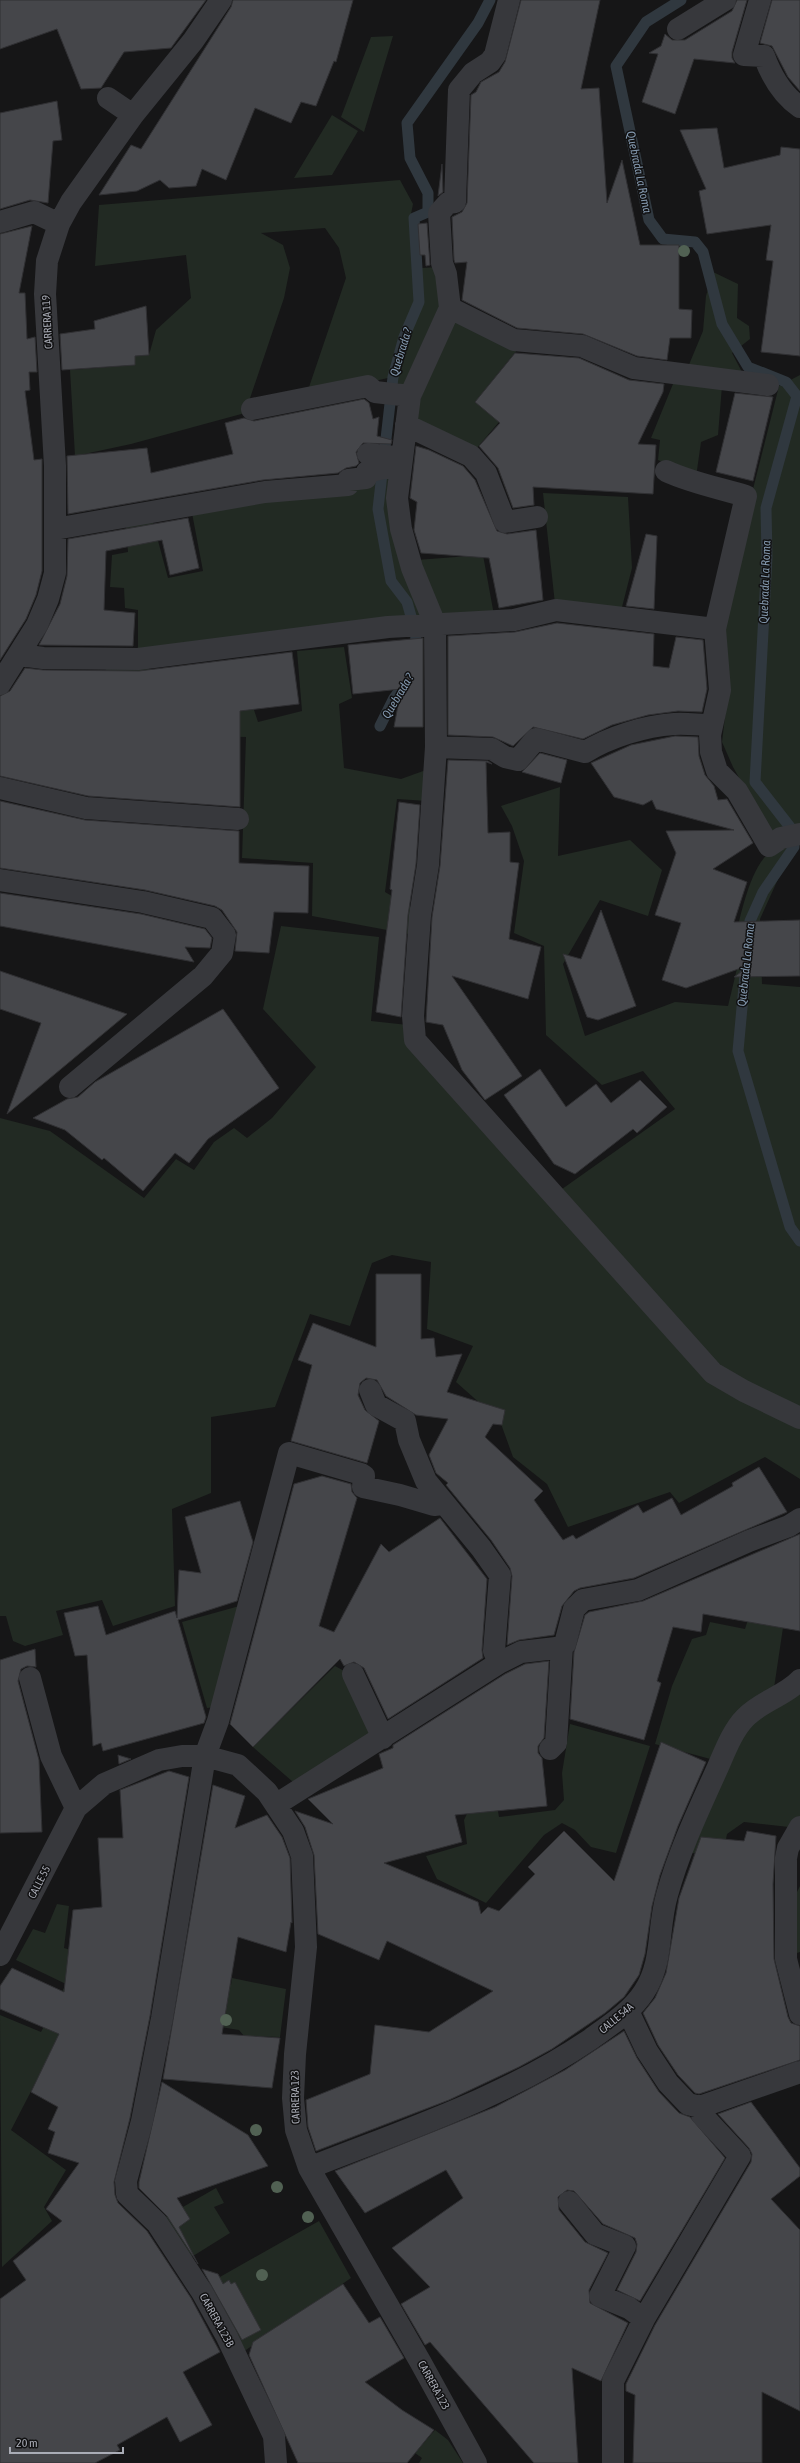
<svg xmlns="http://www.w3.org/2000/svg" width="800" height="2463" viewBox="0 0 800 2463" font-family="'Asap Condensed',sans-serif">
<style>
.green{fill:#222a23}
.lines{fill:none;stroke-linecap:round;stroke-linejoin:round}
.stream{stroke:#30383f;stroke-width:11}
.building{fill:#45464a;stroke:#303033}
.minor{stroke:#37383c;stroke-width:22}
.tree{fill:#516153}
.labels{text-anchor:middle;stroke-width:3;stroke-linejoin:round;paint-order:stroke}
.street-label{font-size:11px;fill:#a9acb6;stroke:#111112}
.water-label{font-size:12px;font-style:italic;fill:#8398ae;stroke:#111112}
</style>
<rect width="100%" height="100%" fill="#161617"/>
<path class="green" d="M 393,36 L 364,132 L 341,117 L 371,37 Z
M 332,115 L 358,131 L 332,175 L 294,178 Z
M 400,180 L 413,204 L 410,219 L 415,302 L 399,336 L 388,378 L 306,396 L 346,278 L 339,248 L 325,228 L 261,233 L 283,245 L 290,268 L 284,298 L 245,413 L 131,444 L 75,456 L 70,370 L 135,365 L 135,356 L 149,355 L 156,330 L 191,298 L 186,255 L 95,266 L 99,205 Z
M 440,267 L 444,306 L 410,386 L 395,383 L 409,333 L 424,302 L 421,268 Z
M 713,272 L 738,284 L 737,318 L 749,326 L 750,339 L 732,353 L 742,372 L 688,367 L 703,331 L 706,296 Z
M 453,312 L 517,350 L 475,402 L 499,422 L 476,449 L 413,419 Z
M 800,375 L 800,830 L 771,834 L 733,767 L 722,742 L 727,700 L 723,628 L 751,497 L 779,386 Z
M 675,379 L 722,386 L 718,435 L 701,442 L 696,477 L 658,460 L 660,440 L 651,438 Z
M 393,471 L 429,619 L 138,653 L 138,610 L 125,608 L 124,588 L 110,587 L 112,555 L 128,552 L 126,526 L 153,522 L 168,578 L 203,571 L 192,513 Z
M 543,493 L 628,497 L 632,568 L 621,611 L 555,604 Z
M 483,555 L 494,615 L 439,617 L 416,560 Z
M 344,647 L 352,698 L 339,704 L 344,768 L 401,779 L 426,770 L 427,801 L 397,799 L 385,892 L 414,909 L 414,935 L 312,916 L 313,863 L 242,858 L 246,737 L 156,735 L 103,706 L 106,665 L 148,663 L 156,716 L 252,704 L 258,722 L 302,711 L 297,651 Z
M 560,787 L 558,856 L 630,840 L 662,870 L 648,916 L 600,900 L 563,964 L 585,1036 L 675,1002 L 728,1006 L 741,952 L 734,943 C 739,922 751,860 773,851 C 780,847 792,847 800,845 L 779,877 L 760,919 L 762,984 L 800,987 L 800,1479 L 765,1457 L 679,1503 L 670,1492 L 568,1527 L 547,1484 L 513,1457 L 500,1421 L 456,1382 L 473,1346 L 427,1329 L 431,1262 L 392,1255 L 372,1263 L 350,1326 L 310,1314 L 275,1407 L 211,1417 L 211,1493 L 172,1509 L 175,1606 L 113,1626 L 102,1600 L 56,1611 L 63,1635 L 25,1646 L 13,1641 L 6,1616 L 0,1616 L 0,1118 L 50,1131 L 144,1198 L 176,1159 L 194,1170 L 214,1142 L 234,1128 L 247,1138 L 272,1118 L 316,1067 L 263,1009 L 281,926 L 379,937 L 371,1021 L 408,1025 L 548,1199 L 675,1109 L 643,1071 L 602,1085 L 546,1035 L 544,946 L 514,933 L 524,861 L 512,826 L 501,806 Z
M 753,1604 L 784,1621 L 774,1688 L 714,1760 L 655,1744 L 672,1686 L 692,1639 L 706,1635 L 710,1622 L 745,1629 Z
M 243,1605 L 215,1707 L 207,1708 L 182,1622 Z
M 335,1666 L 346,1672 L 374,1733 L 293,1782 L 253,1747 Z
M 800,1692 L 800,1820 L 789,1827 L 744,1822 L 727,1834 L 722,1860 L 689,1852 L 747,1726 Z
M 570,1724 L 650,1746 L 616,1853 L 591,1847 L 575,1830 L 562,1823 L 544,1835 L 486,1903 L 437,1879 L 426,1856 L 467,1844 L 464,1820 L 478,1791 L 489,1760 L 499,1817 L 555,1810 L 564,1800 L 562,1773 Z
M 800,1886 L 800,1952 L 794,1954 L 797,1892 Z
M 57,1904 L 69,1906 L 64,1948 L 115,1964 L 41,2072 L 11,2130 L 66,2170 L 44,2207 L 52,2221 L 2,2267 L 0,2015 L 41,2032 L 66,1984 L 16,1960 L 33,1929 L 45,1933 Z
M 232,1978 L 286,1989 L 280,2037 L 244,2036 L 239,2030 L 208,2025 L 214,1984 L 231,1985 Z
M 216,2188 L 224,2203 L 214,2207 L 230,2233 L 185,2261 L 162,2219 Z
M 319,2221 L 351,2278 L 243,2352 L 204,2286 Z
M 435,2430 L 448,2440 L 463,2463 L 419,2463 L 422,2458 L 415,2453 Z"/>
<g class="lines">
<path class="stream" d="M 681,0 L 646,22 L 616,66 L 649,220 L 663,239 L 695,242 L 703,252 L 722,324 L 748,367 L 786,382 L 797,396 L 766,508 L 767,557 L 755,782 L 790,827 L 794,847 L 763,892 L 750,921 L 738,1051 L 790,1227 L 800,1241
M 415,653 L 416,634 L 407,602 L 391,581 L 378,509 L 393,377 L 404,337 L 419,302 L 414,218 L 428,212 L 428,193 L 410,158 L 407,123 L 478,23 L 490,0
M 380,726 L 394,698 L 410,677"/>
</g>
<path class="building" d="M 0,0 L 206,0 L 171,48 L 124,52 L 101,88 L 81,89 L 57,29 L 0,49 Z
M 233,0 L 353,0 L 336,62 L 334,61 L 316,106 L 301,102 L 291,123 L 255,108 L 226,180 L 202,169 L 196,186 L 169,188 L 160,180 L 137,191 L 99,195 L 131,145 L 141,149 L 231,7 Z
M 521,0 L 600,0 L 581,89 L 599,88 L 607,203 L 622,160 L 640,245 L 679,245 L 679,309 L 692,310 L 691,338 L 670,338 L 667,360 L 637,356 L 583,334 L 517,328 L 462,300 L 467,262 L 455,263 L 454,260 L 452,217 L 462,212 L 467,203 L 471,95 L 476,92 L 481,82 L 499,72 L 505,62 Z
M 737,0 L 747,0 L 732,52 L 732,58 L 735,63 L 694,59 L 675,114 L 642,102 L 658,54 L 649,53 L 661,46 L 665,34 L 672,40 L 685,40 L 732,11 Z
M 772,0 L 800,0 L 800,91 L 788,77 L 772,46 L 760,43 Z
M 57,101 L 62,140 L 53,141 L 48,203 L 30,200 L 0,209 L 0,113 Z
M 717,128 L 724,168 L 780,155 L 781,147 L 800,149 L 800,356 L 761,352 L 773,261 L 766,260 L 771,225 L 707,234 L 699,191 L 706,189 L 680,130 Z
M 442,164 L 443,192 L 438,196 Z
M 427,223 L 430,265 L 426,266 L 425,255 L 420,255 L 418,224 Z
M 32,226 L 19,293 L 25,293 L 27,339 L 35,337 L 37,372 L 29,372 L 30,390 L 25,391 L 34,460 L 42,459 L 42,571 L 36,595 L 26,619 L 0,660 L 0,234 Z
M 146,306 L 149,355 L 135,356 L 135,365 L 62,370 L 60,334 L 95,329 L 94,321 Z
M 515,353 L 579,358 L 629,380 L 664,384 L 663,392 L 638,444 L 656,445 L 653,494 L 533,487 L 534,505 L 513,508 L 498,468 L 479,446 L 500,423 L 475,402 Z
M 735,393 L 773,397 L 753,481 L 716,472 Z
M 364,399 L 369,403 L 373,419 L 379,417 L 377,436 L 392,440 L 391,444 L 363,443 L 356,452 L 359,463 L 356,466 L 346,468 L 338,473 L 263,480 L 68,514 L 67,456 L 147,448 L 151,473 L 233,454 L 225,423 L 244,418 L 254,421 Z
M 416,446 L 429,450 L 463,466 L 475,480 L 497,531 L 507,534 L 536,530 L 543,600 L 499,608 L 489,558 L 421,553 L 414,530 L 417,502 L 410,498 Z
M 188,518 L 199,568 L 170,575 L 162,540 L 106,551 L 104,610 L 135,613 L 133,646 L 39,645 L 60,604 L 67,576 L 68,539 Z
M 646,534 L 657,536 L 654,609 L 626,606 Z
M 557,623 L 654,634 L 653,666 L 669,668 L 676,637 L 703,640 L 707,689 L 702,712 L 678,711 L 648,715 L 612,725 L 583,739 L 533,727 L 513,746 L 493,737 L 448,735 L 448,636 L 515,632 Z
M 423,638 L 423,727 L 394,727 L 401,689 L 353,694 L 348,645 Z
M 292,652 L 299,704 L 240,711 L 240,807 L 88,796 L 0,776 L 0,696 L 10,691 L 25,668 L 43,670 L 139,671 Z
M 675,736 L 698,737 L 699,756 L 705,775 L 714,786 L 718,800 L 727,799 L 753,843 L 713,869 L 747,882 L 734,922 L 800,920 L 800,976 L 734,977 L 752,964 L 686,988 L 662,980 L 681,923 L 655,915 L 676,853 L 666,831 L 734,830 L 656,809 L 652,800 L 643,805 L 614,797 L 591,763 L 631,745 Z
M 540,753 L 567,760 L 561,783 L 522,772 Z
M 448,760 L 488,761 L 492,764 L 486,762 L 488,833 L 510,832 L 510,862 L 519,863 L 509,939 L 541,947 L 528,999 L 452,976 L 522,1076 L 485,1100 L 462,1070 L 443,1025 L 426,1022 L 432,917 L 440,866 Z
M 0,801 L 85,820 L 239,831 L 239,863 L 309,866 L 308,913 L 274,912 L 269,953 L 235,951 L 237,932 L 222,910 L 215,906 L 145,890 L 0,868 Z
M 399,802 L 420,805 L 416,864 L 408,915 L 401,1017 L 376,1012 L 392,890 L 390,889 Z
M 0,893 L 141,914 L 205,929 L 212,938 L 210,948 L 185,947 L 194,962 L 0,926 Z
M 601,910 L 636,1006 L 598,1020 L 587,1017 L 563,954 L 581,959 Z
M 0,971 L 127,1014 L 7,1114 L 41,1023 L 0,1009 Z
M 223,1009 L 279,1088 L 208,1139 L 189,1163 L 175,1153 L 143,1191 L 104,1158 L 102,1160 L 65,1130 L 33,1118 L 67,1099 L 78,1097 L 95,1082 Z
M 540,1069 L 566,1107 L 596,1084 L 611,1103 L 640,1080 L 667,1107 L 637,1133 L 633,1129 L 575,1174 L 554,1164 L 504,1095 Z
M 376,1274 L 421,1274 L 421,1339 L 434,1338 L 436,1357 L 462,1354 L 447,1392 L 505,1410 L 502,1425 L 493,1424 L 485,1437 L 543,1491 L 534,1500 L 563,1540 L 573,1535 L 576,1539 L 638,1505 L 643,1513 L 672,1498 L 681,1515 L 733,1486 L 732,1483 L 759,1467 L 787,1512 L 634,1578 L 580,1588 L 574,1591 L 562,1606 L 554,1635 L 519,1640 L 507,1645 L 512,1576 L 510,1568 L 491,1540 L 446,1485 L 448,1483 L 436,1473 L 429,1455 L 448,1419 L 416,1415 L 386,1396 L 377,1380 L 366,1378 L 360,1383 L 358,1395 L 365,1410 L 379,1421 L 367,1463 L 291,1441 L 312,1365 L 298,1360 L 313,1323 L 376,1347 Z
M 322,1476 L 351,1484 L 352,1492 L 357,1498 L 319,1626 L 334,1632 L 381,1544 L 389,1552 L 440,1518 L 487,1579 L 482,1650 L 483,1658 L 388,1719 L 364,1668 L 354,1662 L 344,1666 L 340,1659 L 253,1747 L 230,1724 L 294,1484 Z
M 240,1501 L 253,1542 L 237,1601 L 178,1620 L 206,1717 L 204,1723 L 103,1751 L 101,1743 L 93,1746 L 87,1655 L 75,1656 L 64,1613 L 98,1606 L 106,1635 L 175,1611 L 177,1618 L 179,1570 L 201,1573 L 185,1517 Z
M 800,1534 L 800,1631 L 703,1614 L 701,1632 L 673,1627 L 657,1681 L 661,1683 L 644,1740 L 570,1719 L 574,1652 L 585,1615 L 589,1612 L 643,1601 Z
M 35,1649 L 36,1667 L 27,1666 L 21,1669 L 18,1681 L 39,1760 L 42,1832 L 0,1833 L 0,1660 Z
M 549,1661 L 544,1738 L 538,1746 L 538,1753 L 542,1758 L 547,1806 L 455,1815 L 462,1842 L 384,1863 L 478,1902 L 481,1914 L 488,1907 L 499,1911 L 535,1874 L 528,1867 L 564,1831 L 614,1881 L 661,1742 L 706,1762 L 678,1826 L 660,1875 L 652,1906 L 645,1954 L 639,1975 L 624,1997 L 605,2013 L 552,2049 L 519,2067 L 449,2100 L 316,2151 L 308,2127 L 306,2100 L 370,2074 L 375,2025 L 429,2032 L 493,1991 L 387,1941 L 379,1960 L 318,1934 L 314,1855 L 305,1827 L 295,1811 L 333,1824 L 308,1799 L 383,1768 L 379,1754 L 393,1748 L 393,1745 L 505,1674 L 525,1664 Z
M 118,1755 L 131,1759 L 119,1764 Z
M 169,1771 L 189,1777 L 150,2016 L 130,2118 L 114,2182 L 115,2195 L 118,2203 L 147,2231 L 191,2298 L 220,2352 L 183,2372 L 212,2425 L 180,2442 L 167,2417 L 117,2445 L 120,2450 L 95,2463 L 0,2463 L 0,2299 L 26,2280 L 13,2261 L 62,2221 L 46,2209 L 79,2163 L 48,2153 L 55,2132 L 48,2129 L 58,2107 L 31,2092 L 59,2034 L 0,2009 L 0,1986 L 12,1968 L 64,1992 L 73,1910 L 102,1907 L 98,1838 L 123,1838 L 120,1790 Z
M 213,1785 L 245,1796 L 235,1828 L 267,1815 L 282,1837 L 290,1858 L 292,1923 L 291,1922 L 286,1952 L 238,1937 L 222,2034 L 280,2038 L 272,2088 L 163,2079 Z
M 747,1831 L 776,1836 L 773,1884 L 774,1959 L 788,2017 L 791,2023 L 800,2026 L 800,2060 L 699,2094 L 695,2093 L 678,2075 L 658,2045 L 643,2013 L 655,1998 L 666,1973 L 679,1898 L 701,1837 L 744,1841 Z
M 624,2031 L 637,2058 L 659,2092 L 679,2113 L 690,2117 L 725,2158 L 640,2301 L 617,2290 L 636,2252 L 637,2244 L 635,2238 L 603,2224 L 574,2191 L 567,2190 L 558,2197 L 559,2210 L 585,2242 L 608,2253 L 589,2290 L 590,2303 L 628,2323 L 601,2381 L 572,2368 L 578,2463 L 534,2463 L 430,2342 L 425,2345 L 401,2304 L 430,2287 L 392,2248 L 463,2198 L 446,2170 L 365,2213 L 335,2171 L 495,2107 L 565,2070 Z
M 162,2082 L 248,2135 L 268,2166 L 177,2198 L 190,2219 L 179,2227 L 198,2264 L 167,2216 L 139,2188 L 139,2182 Z
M 751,2102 L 800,2168 L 800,2176 L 771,2199 L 800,2230 L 800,2411 L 762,2392 L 762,2463 L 633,2463 L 635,2395 L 626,2391 L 626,2384 L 655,2325 L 751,2162 L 752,2154 L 749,2148 L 718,2114 Z
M 202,2269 L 218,2274 L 223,2284 L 229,2280 L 231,2284 L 235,2282 L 261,2330 L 242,2340 Z
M 343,2284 L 369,2323 L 380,2317 L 404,2358 L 365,2382 L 402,2410 L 434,2430 L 407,2463 L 298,2463 L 249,2355 L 253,2342 Z"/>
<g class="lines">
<path class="minor" d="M 509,0 L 495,55 L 490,62 L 473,73 L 459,90 L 455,202 L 448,203 L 439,213 L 442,263 L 446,274 L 450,308 L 410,396 L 397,498 L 401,529 L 412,568 L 435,624 L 436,747 L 428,865 L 420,916 L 413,1016 L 415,1040 L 713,1373 L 744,1391 L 800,1418
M 760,0 L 744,55 L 764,56 C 771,75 782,95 800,107
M 678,29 L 725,0
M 108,98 L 133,115
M 0,222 L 34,212 L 59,224
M 450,308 L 514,340 L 582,346 L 634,368 L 768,385
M 252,409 L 368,386 L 375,392 L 410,396
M 406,425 L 471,456 L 486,473 L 505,522 L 537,517
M 368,454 L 402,458
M 666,471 C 692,483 719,488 746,496 L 715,629
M 55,529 L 265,492 L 348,485 L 348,480 L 366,478 L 367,472 L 401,464
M 20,655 L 43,658 L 138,659 L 388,627 L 514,620 L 556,610 L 715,629 L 720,690 L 710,735 L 711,752 L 717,771 L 737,791 L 769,846 L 781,838 L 800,834
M 0,684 L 37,625 L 48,599 L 55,573 L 55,466 L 45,294 L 47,261 L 59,224 L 71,202 L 133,115 L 193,41 L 221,0
M 436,747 L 492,749 L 505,757 L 518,760 L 536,739 L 585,752 C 610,737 644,726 674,724 C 686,723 699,725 711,725
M 0,788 L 86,808 L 238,819
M 0,880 L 143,902 L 212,918 L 225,935 L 222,953 L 203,976 L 70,1087
M 370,1390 L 376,1405 L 405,1421 L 409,1440 L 426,1481 L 481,1548 L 500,1575 L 494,1651 L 499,1663
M 353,1674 L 383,1738
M 30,1678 L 51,1756 L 76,1808
M 550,1749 L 556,1743 L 562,1646
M 277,1804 L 499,1663 L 521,1652 L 556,1648 L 565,1644 L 574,1609 L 583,1600 L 638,1590 L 749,1541 L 789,1526 L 800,1519
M 800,1827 L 788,1848 L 786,1858 L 786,1959 L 800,2014
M 0,1955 L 76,1808 L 104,1784 L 159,1760 L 182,1756 L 205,1756 L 238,1765 L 267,1792 L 293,1831 L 302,1856 L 306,1947 L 295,2054 L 293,2098 L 296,2130 L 309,2168 L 421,2363 L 476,2463
M 628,2011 L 647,2051 L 668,2083 L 688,2104 L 700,2107 L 800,2072
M 309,2168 C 405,2130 506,2097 591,2039 C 610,2025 631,2012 644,1992 C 664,1961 657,1929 667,1895 C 679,1851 699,1809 718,1767 C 725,1751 733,1730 745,1718 C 761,1701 785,1696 800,1680
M 569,2202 L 595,2234 L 625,2246 L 600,2296 L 629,2308 L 644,2319
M 276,2463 L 274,2436 L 227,2337 L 202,2292 L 157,2223 L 127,2194 L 126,2181 L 142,2121 L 162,2018 L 205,1756 L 218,1721 L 289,1453 L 361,1474 L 364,1476 L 363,1487 L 400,1495 L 434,1505 L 443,1504
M 613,2463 L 613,2381 L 644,2319 L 740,2156 L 702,2115 L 700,2107"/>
</g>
<g class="tree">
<circle cx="684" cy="251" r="6"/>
<circle cx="226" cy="2020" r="6"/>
<circle cx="256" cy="2130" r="6"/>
<circle cx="277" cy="2187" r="6"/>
<circle cx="308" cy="2217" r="6"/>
<circle cx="262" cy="2275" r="6"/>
</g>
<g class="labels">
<g class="street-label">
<text transform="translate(47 322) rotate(-93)" y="4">CARRERA 119</text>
<text transform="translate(39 1882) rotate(-63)" y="4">CALLE 55</text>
<text transform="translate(616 2018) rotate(-40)" y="4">CALLE 54A</text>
<text transform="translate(295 2097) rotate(-91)" y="4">CARRERA 123</text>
<text transform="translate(217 2320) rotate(61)" y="4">CARRERA 123B</text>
<text transform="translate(434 2385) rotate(61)" y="4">CARRERA 123</text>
</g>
<g class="water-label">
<text transform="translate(639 172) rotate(78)" y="4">Quebrada La Roma</text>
<text transform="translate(401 352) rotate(-73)" y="4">Quebrada ?</text>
<text transform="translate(765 582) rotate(-88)" y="4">Quebrada La Roma</text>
<text transform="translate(398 696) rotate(-59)" y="4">Quebrada ?</text>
<text transform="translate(746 965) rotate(-84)" y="4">Quebrada La Roma</text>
</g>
</g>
<path d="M10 2447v6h113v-6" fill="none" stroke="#a9acb6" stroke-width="2"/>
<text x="16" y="2447" font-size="12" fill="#a9acb6" stroke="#111112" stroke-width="3" paint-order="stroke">20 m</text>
</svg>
